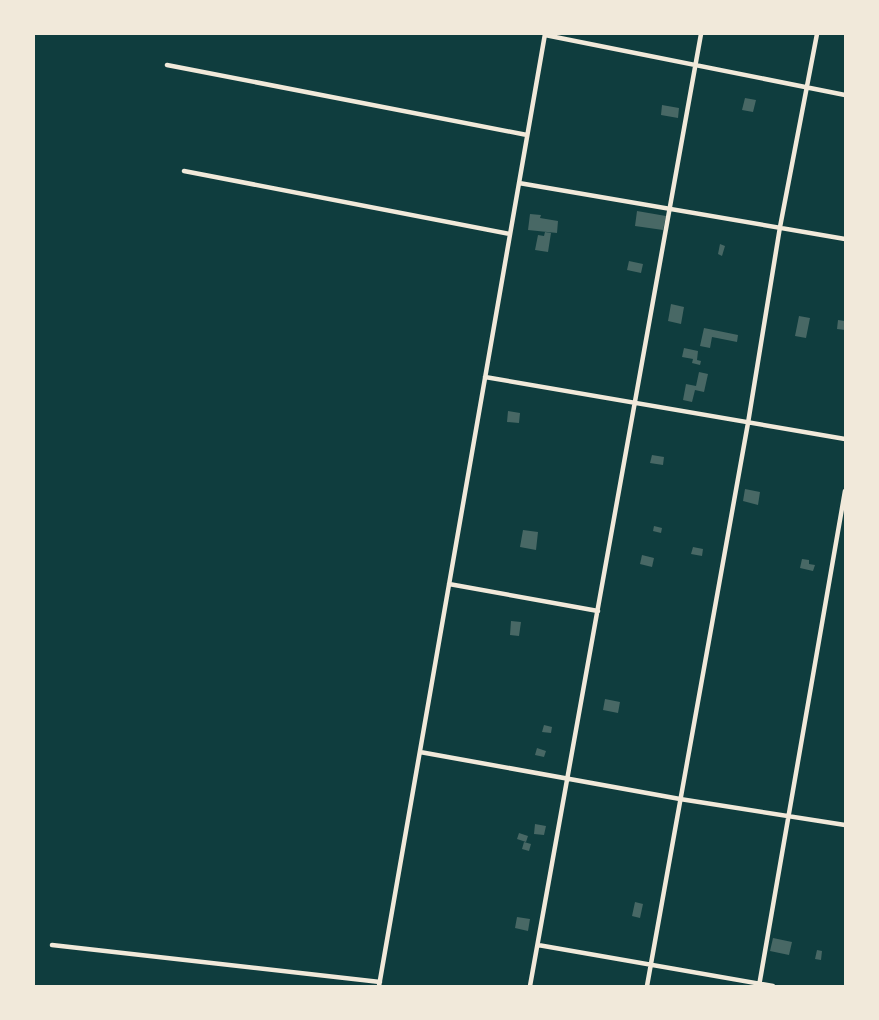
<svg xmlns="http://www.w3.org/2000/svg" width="879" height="1020" viewBox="0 0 879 1020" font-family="'Times New Roman',serif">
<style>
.building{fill:#486865}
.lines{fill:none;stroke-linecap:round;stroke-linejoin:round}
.minor{stroke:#f1e9da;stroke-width:4.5}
</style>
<rect width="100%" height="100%" fill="#0f3d3e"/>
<path class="building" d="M 745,98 L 756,100 L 753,112 L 742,110 Z
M 662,105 L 679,108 L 678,118 L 661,115 Z
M 637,211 L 666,216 L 663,230 L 635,226 Z
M 530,214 L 541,215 L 540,218 L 558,221 L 557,233 L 528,230 Z
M 545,232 L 551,233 L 548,252 L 535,250 L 538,235 L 544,236 Z
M 720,244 L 725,246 L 722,256 L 718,254 Z
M 629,261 L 643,264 L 641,273 L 627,270 Z
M 671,304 L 684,307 L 681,324 L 668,321 Z
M 799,316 L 810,318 L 806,338 L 795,336 Z
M 838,320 L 845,321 L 845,330 L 837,329 Z
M 704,328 L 738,335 L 737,342 L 712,337 L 710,348 L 700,346 Z
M 684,348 L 698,351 L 697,360 L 701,361 L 700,365 L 692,363 L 693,359 L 682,357 Z
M 699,372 L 708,374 L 704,392 L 695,390 L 692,402 L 683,400 L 686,384 L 696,386 Z
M 508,411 L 520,413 L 519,423 L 507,422 Z
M 652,455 L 664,457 L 663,465 L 650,463 Z
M 745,489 L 760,492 L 758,505 L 743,501 Z
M 654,526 L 662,528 L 661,533 L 653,531 Z
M 523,530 L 538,532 L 536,550 L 520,547 Z
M 693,547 L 703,549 L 702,556 L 691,554 Z
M 642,555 L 654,558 L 652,567 L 640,564 Z
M 802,559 L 809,560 L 809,564 L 815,565 L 813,571 L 800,568 Z
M 511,621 L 521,622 L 519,636 L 510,635 Z
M 605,699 L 620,702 L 618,713 L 603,710 Z
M 544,725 L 552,727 L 551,733 L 542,732 Z
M 537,748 L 546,751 L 544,757 L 535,755 Z
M 535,824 L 546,826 L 544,835 L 534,834 Z
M 519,833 L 528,836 L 526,842 L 517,839 Z
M 524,842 L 531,844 L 529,851 L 522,849 Z
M 635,902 L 643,904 L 640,918 L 632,916 Z
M 517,917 L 530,919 L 528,931 L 515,928 Z
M 773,938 L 792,942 L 789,955 L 770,951 Z
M 817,950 L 822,951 L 821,960 L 815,959 Z"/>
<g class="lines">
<path class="minor" d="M 545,35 L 845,95
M 167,65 L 527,135
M 184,171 L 510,234
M 519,183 L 845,239
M 485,377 L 845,439
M 449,584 L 598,611
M 420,752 L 680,799 L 845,825
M 52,945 L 380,982
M 538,945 L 773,986
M 379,986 L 545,34
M 530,986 L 701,34
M 647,986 L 748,423 L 780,227 L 817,34
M 759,986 L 845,491"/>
</g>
<rect width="879" height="1020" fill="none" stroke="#f1e9da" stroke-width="70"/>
</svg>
